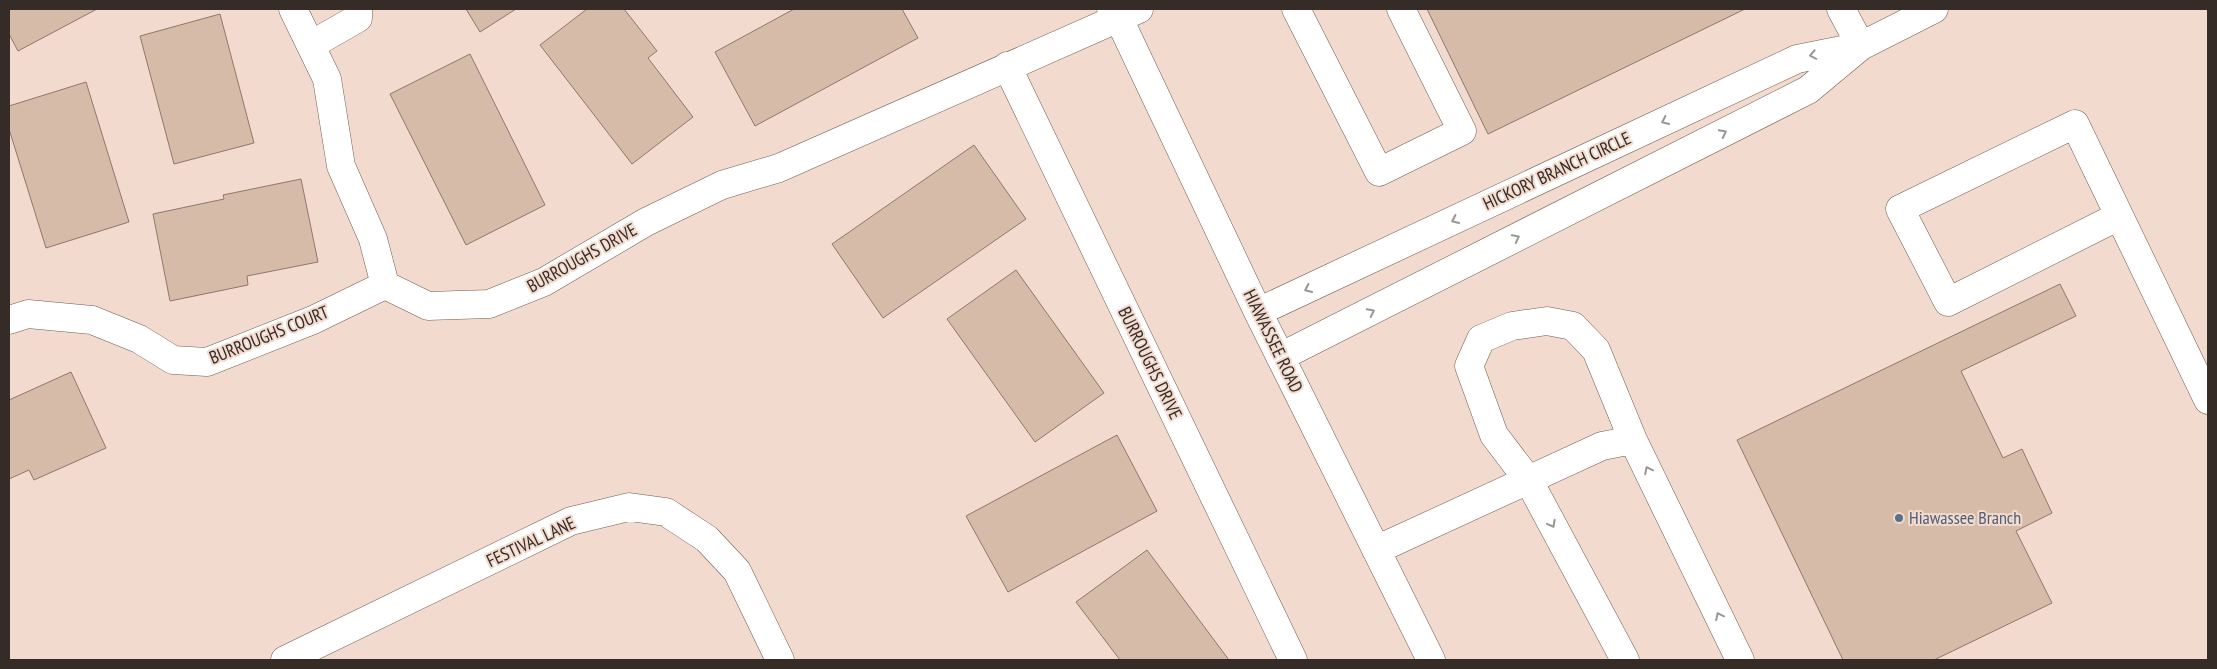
<svg xmlns="http://www.w3.org/2000/svg" width="2217" height="669" viewBox="0 0 2217 669" font-family="'PT Sans Narrow',sans-serif">
<style>
.building{fill:#d6bba8;stroke:#8c796b}
.lines{fill:none;stroke-linecap:round;stroke-linejoin:round}
.minor-casing{stroke:#715d52;stroke-width:29}
.minor{stroke:#fff;stroke-width:28}
.oneway{stroke:#9a9693}
.service-dot{fill:#5c6f8a;stroke:#f2dbce;stroke-width:2}
.labels{text-anchor:middle;stroke-width:4;stroke-linejoin:round;paint-order:stroke}
.street-label{font-size:18px;fill:#352c27;stroke:#f2dbce}
.service-label{font-size:18px;fill:#4e5e75;stroke:#f2dbce;text-anchor:start}
</style>
<rect width="100%" height="100%" fill="#f2dbce"/>
<path class="building" d="M 9,9 L 97,9 L 18,51 L 9,34 Z
M 466,9 L 516,9 L 480,32 Z
M 587,9 L 624,9 L 657,51 L 648,58 L 693,117 L 632,164 L 540,45 Z
M 794,9 L 902,9 L 918,38 L 755,126 L 715,52 Z
M 1427,9 L 1745,9 L 1488,134 Z
M 220,14 L 254,143 L 174,164 L 140,36 Z
M 470,54 L 545,205 L 466,245 L 390,94 Z
M 86,82 L 129,222 L 46,248 L 9,129 L 9,106 Z
M 974,145 L 1026,219 L 883,318 L 832,244 Z
M 301,179 L 318,262 L 247,276 L 248,285 L 170,301 L 153,214 L 224,199 L 223,195 Z
M 1016,270 L 1104,393 L 1035,442 L 947,319 Z
M 2060,284 L 2076,316 L 1961,371 L 2003,458 L 2022,449 L 2052,513 L 2016,531 L 2052,603 L 1934,660 L 1843,660 L 1737,440 Z
M 71,372 L 106,448 L 34,480 L 29,470 L 9,479 L 9,400 Z
M 1117,435 L 1157,511 L 1008,592 L 966,516 Z
M 1147,550 L 1229,660 L 1120,660 L 1076,602 Z"/>
<g class="lines">
<defs>
<path id="minor" d="M 293,9 L 327,79 L 341,166 L 373,239 L 385,285 L 428,306 L 489,304 L 544,282 L 646,222 L 722,185 L 779,168 L 1139,9
M 1111,9 L 1119,19 L 1258,312 L 1431,660
M 1296,9 L 1379,172 L 1462,131 L 1401,9
M 1841,9 L 1861,46
M 311,45 L 358,18 L 358,9
M 1007,66 L 1293,660
M 2119,216 L 1948,302 L 1900,209 L 2075,124 L 2208,400
M 1258,312 L 1797,59 L 1857,47
M 9,320 L 28,314 L 92,320 L 139,339 L 173,360 L 207,362 L 313,320 L 385,285
M 1280,357 L 1808,90 L 1861,46 L 1934,9
M 1376,550 L 1602,446 L 1633,440 L 1740,660
M 285,660 L 571,521 L 629,507 L 666,512 L 707,539 L 737,571 L 780,660
M 1625,660 L 1529,481 L 1494,435 L 1469,366 L 1481,339 L 1512,326 L 1547,321 L 1573,326 L 1596,350 L 1633,440"/>
</defs>
<use href="#minor" class="minor-casing"/>
<use href="#minor" class="minor"/>
</g>
<defs><path id="oneway-chevron" d="M-2-3.5L2.5 0L-2 3.5" fill="none" stroke-width="1.6" stroke-linecap="round" stroke-linejoin="round" transform="scale(1.25)"/></defs>
<g class="oneway">
<use href="#oneway-chevron" transform="translate(1813 55) rotate(169)"/>
<use href="#oneway-chevron" transform="translate(1665 121) rotate(155)"/>
<use href="#oneway-chevron" transform="translate(1723 133) rotate(-27)"/>
<use href="#oneway-chevron" transform="translate(1455 220) rotate(155)"/>
<use href="#oneway-chevron" transform="translate(1516 238) rotate(-27)"/>
<use href="#oneway-chevron" transform="translate(1308 289) rotate(155)"/>
<use href="#oneway-chevron" transform="translate(1371 312) rotate(-27)"/>
<use href="#oneway-chevron" transform="translate(1648 470) rotate(-116)"/>
<use href="#oneway-chevron" transform="translate(1552 524) rotate(62)"/>
<use href="#oneway-chevron" transform="translate(1719 616) rotate(-116)"/>
</g>
<circle class="service-dot" cx="1899" cy="518" r="5"/>
<g class="labels">
<g class="street-label">
<text transform="translate(1557 171) rotate(-25)" y="6">HICKORY BRANCH CIRCLE</text>
<text transform="translate(582 258) rotate(-29)" y="6">BURROUGHS DRIVE</text>
<text transform="translate(269 335) rotate(-22)" y="6">BURROUGHS COURT</text>
<text transform="translate(1273 341) rotate(64)" y="6">HIAWASSEE ROAD</text>
<text transform="translate(1150 363) rotate(64)" y="6">BURROUGHS DRIVE</text>
<text transform="translate(531 542) rotate(-25)" y="6">FESTIVAL LANE</text>
</g>
<g class="service-label">
<text x="1909" y="524">Hiawassee Branch</text>
</g>
</g>
<rect width="2217" height="669" fill="none" stroke="#352c27" stroke-width="20"/>
</svg>
